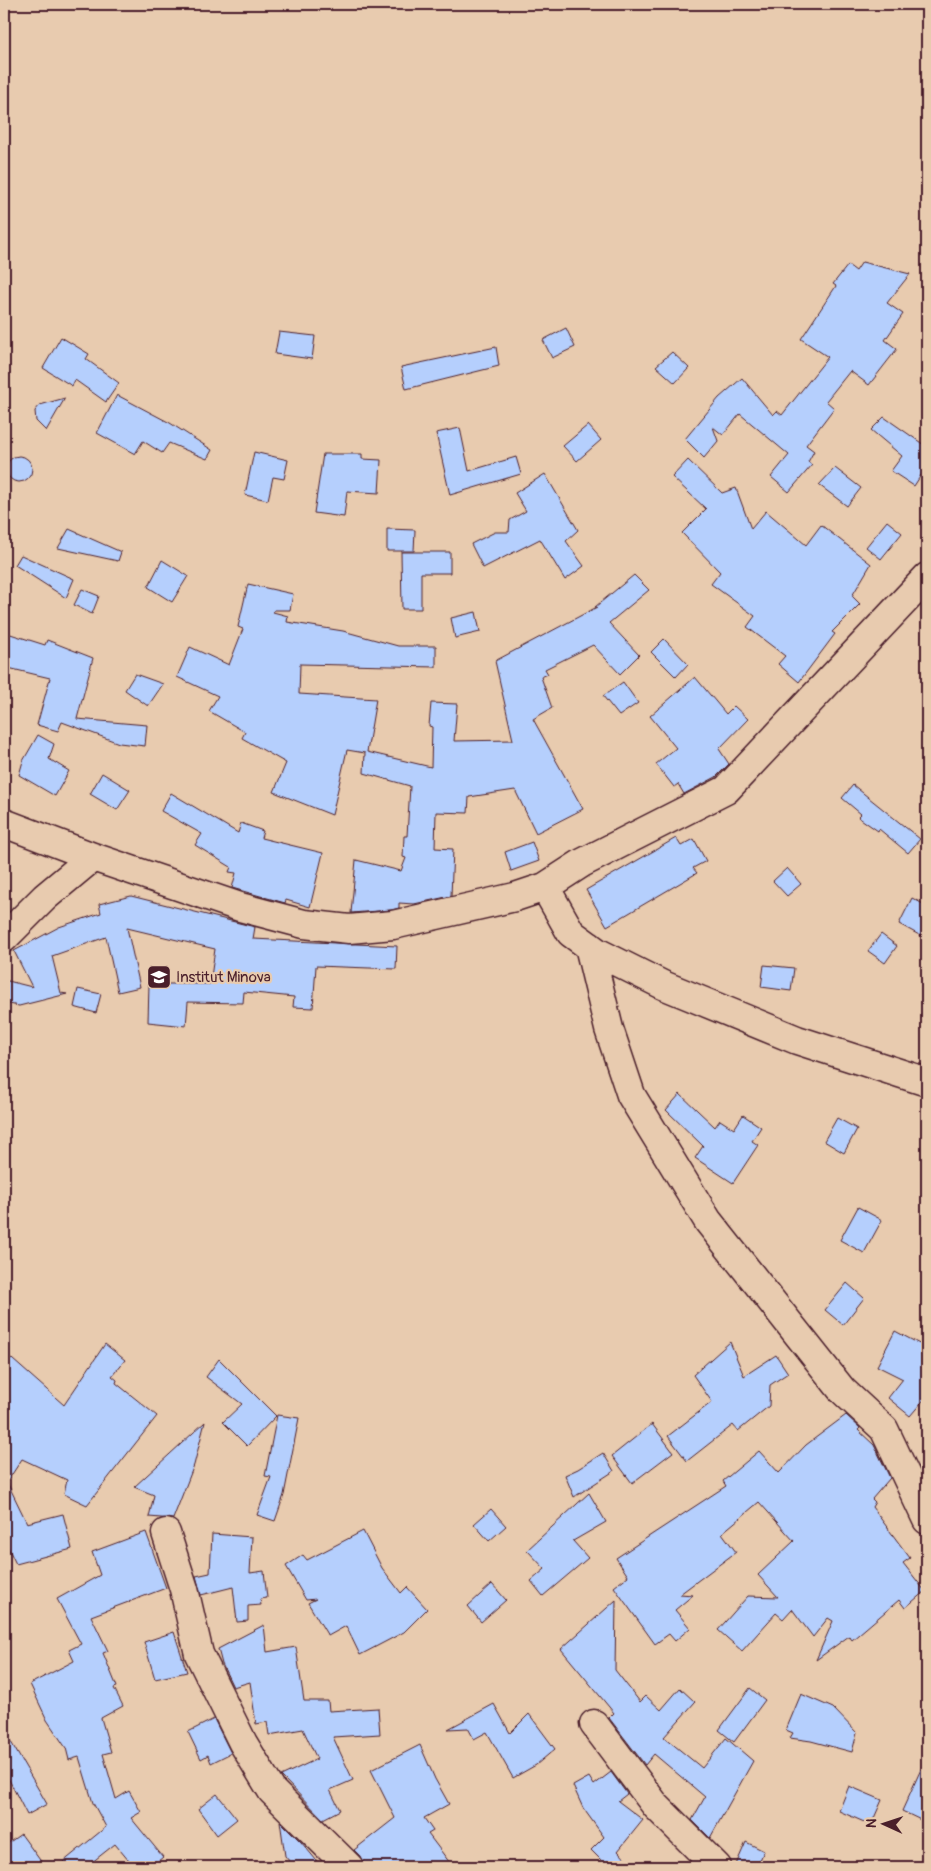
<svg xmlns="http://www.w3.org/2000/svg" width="931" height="1871" viewBox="0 0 931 1871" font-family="Pangolin,sans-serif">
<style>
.building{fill:#b5cffd;stroke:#4a1f2b}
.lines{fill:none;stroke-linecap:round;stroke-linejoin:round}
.minor-casing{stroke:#4a1f2b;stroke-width:31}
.minor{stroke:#e8cbaf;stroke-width:28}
.labels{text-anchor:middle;stroke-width:4.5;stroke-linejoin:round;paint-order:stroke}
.poi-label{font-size:15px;fill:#4a1f2b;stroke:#e8cbaf;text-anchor:start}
</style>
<rect width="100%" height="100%" fill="#e8cbaf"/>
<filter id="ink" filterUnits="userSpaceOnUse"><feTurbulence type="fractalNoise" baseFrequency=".02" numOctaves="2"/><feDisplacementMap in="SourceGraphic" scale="10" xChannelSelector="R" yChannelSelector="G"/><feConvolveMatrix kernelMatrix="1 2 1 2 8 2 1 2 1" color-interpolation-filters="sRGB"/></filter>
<g filter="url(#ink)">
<path class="building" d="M 862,262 L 910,274 L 887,303 L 903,314 L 885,340 L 897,349 L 869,385 L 850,371 L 826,401 L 834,408 L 806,445 L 814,451 L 808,462 L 812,465 L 789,492 L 771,477 L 789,455 L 740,414 L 723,435 L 713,427 L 718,441 L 704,458 L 685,439 L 719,398 L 742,378 L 773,415 L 777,411 L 782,415 L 828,357 L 801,339 L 836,286 L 833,284 L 848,265 L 856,271 Z
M 566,328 L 575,347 L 552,358 L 543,340 Z
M 279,332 L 315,336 L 312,359 L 275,354 Z
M 61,337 L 89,354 L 86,359 L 119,383 L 106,402 L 75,380 L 72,386 L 43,368 Z
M 496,347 L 499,366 L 406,389 L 401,367 Z
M 672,352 L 689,368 L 675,383 L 656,366 Z
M 117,395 L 170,423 L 212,450 L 207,459 L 169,443 L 162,453 L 143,441 L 135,454 L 97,433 Z
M 65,398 L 46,431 L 36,421 L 35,411 L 40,405 Z
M 884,417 L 927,447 L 927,466 L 914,486 L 891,471 L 902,456 L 871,430 Z
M 588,425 L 601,440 L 577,461 L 563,446 Z
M 460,428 L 469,471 L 516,457 L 521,474 L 450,495 L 436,433 Z
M 254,452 L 288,460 L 284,479 L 273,477 L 268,500 L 245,495 Z
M 323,454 L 362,454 L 362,459 L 381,460 L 379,493 L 347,491 L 344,517 L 314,513 Z
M6 469a13 13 0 1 1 26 0a13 13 0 1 1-26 0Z
M 688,460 L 722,493 L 736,488 L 751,529 L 766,511 L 806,545 L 821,525 L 871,564 L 852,596 L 860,604 L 832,632 L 835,634 L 799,682 L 778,664 L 785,656 L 747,627 L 755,616 L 711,584 L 720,572 L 682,533 L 706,509 L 672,477 Z
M 835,468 L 861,488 L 847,506 L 819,485 Z
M 545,474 L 578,530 L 566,541 L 584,566 L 565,580 L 540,539 L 483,568 L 471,544 L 495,532 L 509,532 L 510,520 L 526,511 L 515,493 Z
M 887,521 L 902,533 L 881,559 L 866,547 Z
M 69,529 L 121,552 L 118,561 L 58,548 Z
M 387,529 L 415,530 L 414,551 L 387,551 Z
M 401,552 L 450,552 L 450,573 L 421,573 L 421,609 L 402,609 Z
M 21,555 L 74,579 L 66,598 L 15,565 Z
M 162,560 L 188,576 L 172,602 L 148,587 Z
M 634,575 L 649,590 L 609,623 L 639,655 L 620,674 L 593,645 L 545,669 L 548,674 L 541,677 L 552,708 L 533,719 L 583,809 L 536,833 L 515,790 L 469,797 L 468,813 L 436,812 L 435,848 L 453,849 L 451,896 L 414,904 L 399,903 L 399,908 L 391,910 L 351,913 L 356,860 L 401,871 L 406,858 L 403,857 L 404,836 L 407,836 L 410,786 L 364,773 L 365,753 L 347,750 L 332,815 L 274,792 L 286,763 L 242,738 L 245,732 L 209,711 L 218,696 L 177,677 L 190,647 L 229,665 L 243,629 L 238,627 L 248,584 L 293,594 L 290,610 L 274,610 L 273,612 L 288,616 L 287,622 L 343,631 L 398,646 L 436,646 L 436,667 L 300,664 L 299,694 L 376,699 L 367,752 L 431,767 L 432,727 L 429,726 L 431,703 L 457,704 L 454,741 L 513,740 L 495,661 L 597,607 L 595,607 Z
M 82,589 L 99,596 L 92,614 L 74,605 Z
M 476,612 L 480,632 L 455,638 L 451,618 Z
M 4,632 L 45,645 L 47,640 L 93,658 L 77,719 L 147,725 L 145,746 L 119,743 L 62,722 L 58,731 L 37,725 L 50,678 L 4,667 Z
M 664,639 L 688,664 L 676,677 L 651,652 Z
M 135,674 L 163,684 L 148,706 L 125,690 Z
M 695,677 L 726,714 L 734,706 L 748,719 L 719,749 L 729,764 L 716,777 L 684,794 L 678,784 L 674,787 L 656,764 L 676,748 L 650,716 Z
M 623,682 L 638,703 L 619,716 L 603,696 Z
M 38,735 L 54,744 L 49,759 L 69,771 L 55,796 L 19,775 L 23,761 Z
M 102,773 L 130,790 L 117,810 L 90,794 Z
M 853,785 L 920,839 L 908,853 L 879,829 L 878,831 L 858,817 L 861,814 L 842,798 Z
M 171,793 L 238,833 L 241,823 L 263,831 L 261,838 L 323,853 L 310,907 L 286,900 L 285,903 L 232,888 L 236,873 L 229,872 L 231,867 L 195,845 L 202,834 L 161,811 Z
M 676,838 L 681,846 L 694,839 L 706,861 L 693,868 L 697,873 L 607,926 L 586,890 Z
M 532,842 L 539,861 L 511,871 L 505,852 Z
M 787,868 L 801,884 L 787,896 L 773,881 Z
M 131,896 L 255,927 L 253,939 L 397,946 L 396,969 L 316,966 L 313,1008 L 293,1007 L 294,997 L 244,992 L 243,1003 L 188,1002 L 186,1026 L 148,1022 L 149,984 L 210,984 L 215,949 L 127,928 L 140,987 L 118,992 L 106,937 L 52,956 L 61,993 L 67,994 L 19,1006 L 4,1003 L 4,980 L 32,987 L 14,951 L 59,927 L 101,913 L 99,904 Z
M 912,898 L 927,906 L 927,923 L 921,936 L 899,924 Z
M 881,934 L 897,946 L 885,963 L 868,951 Z
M 764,965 L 794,968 L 791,991 L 761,987 Z
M 78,989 L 101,994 L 96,1013 L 74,1007 Z
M 680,1094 L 715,1127 L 720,1120 L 734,1129 L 743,1115 L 761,1127 L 752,1141 L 758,1145 L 733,1183 L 695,1158 L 703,1146 L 666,1110 Z
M 837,1118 L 857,1129 L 844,1153 L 824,1141 Z
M 858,1207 L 882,1220 L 864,1253 L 840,1240 Z
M 847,1283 L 864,1298 L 843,1325 L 825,1310 Z
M 895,1331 L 927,1348 L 927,1396 L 910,1416 L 888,1398 L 903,1379 L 877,1366 Z
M 730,1342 L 744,1376 L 776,1355 L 788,1373 L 770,1385 L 769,1406 L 738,1431 L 733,1425 L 687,1461 L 668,1436 L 712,1402 L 693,1375 Z
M 105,1344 L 125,1360 L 112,1376 L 117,1380 L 116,1383 L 157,1416 L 87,1505 L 64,1494 L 67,1480 L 22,1459 L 7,1482 L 27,1523 L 63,1514 L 72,1549 L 16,1564 L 4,1539 L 4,1352 L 64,1405 Z
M 219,1359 L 276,1416 L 247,1446 L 223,1422 L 242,1404 L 206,1377 Z
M 277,1415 L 299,1418 L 284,1495 L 275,1521 L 257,1515 L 271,1477 L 265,1476 Z
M 846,1415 L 860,1428 L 858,1430 L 874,1445 L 890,1478 L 872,1499 L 875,1502 L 872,1507 L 910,1558 L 903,1563 L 925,1591 L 905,1608 L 899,1600 L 852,1640 L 849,1636 L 816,1660 L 833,1621 L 828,1618 L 813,1637 L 792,1609 L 783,1619 L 776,1613 L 742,1651 L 718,1630 L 748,1596 L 778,1597 L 758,1575 L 794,1541 L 759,1502 L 722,1533 L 736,1552 L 680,1594 L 693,1595 L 675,1610 L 690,1628 L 675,1641 L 669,1634 L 655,1644 L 614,1587 L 628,1576 L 616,1558 L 726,1486 L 723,1481 L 759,1451 L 779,1473 L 806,1445 Z
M 205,1422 L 194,1465 L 173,1519 L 149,1517 L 154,1495 L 134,1487 Z
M 652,1424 L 673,1452 L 632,1483 L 612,1456 Z
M 603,1453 L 614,1471 L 574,1497 L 565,1475 L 578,1469 Z
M 589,1493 L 606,1522 L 573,1541 L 588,1558 L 543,1596 L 531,1581 L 545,1569 L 527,1550 Z
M 491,1509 L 506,1526 L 489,1541 L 474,1524 Z
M 363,1531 L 382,1568 L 401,1593 L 407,1587 L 427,1609 L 404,1632 L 360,1655 L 346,1626 L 328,1636 L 308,1603 L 316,1599 L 306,1600 L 286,1566 L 303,1555 L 307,1560 Z
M 146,1532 L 166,1588 L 91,1616 L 108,1651 L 103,1653 L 117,1687 L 114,1688 L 123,1706 L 101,1718 L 111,1752 L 103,1754 L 116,1799 L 129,1791 L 141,1812 L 131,1818 L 163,1857 L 151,1867 L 134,1867 L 115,1844 L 86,1867 L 57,1867 L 106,1827 L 93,1803 L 79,1757 L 69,1760 L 66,1748 L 47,1720 L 30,1684 L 74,1661 L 69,1650 L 81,1644 L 57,1599 L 100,1575 L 92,1552 Z
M 212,1534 L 252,1537 L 250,1573 L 264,1571 L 267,1598 L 260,1599 L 261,1605 L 248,1606 L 248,1621 L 237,1622 L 233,1587 L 201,1595 L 196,1576 L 210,1573 Z
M 492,1584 L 506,1600 L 481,1622 L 468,1606 Z
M 616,1600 L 615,1670 L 640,1702 L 646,1696 L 661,1710 L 680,1688 L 695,1702 L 664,1737 L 702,1768 L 726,1738 L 753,1761 L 710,1838 L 692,1820 L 705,1797 L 654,1754 L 645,1765 L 609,1718 L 614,1713 L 561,1649 Z
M 264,1625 L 267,1652 L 296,1647 L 304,1701 L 328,1701 L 329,1711 L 378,1708 L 380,1734 L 333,1737 L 353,1780 L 330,1790 L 340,1810 L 323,1819 L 281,1776 L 317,1759 L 303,1729 L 269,1735 L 267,1722 L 256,1724 L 250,1682 L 233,1687 L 222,1664 L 218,1649 Z
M 174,1632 L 187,1672 L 155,1679 L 144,1642 Z
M 750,1688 L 765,1700 L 734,1742 L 719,1730 Z
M 801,1694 L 833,1708 L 857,1733 L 852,1752 L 811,1741 L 790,1738 L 793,1733 L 786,1730 Z
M 494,1704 L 510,1733 L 529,1714 L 555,1749 L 536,1765 L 513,1778 L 487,1732 L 474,1739 L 468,1728 L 448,1729 Z
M 214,1719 L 231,1753 L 211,1763 L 208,1755 L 201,1759 L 188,1732 Z
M 4,1730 L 47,1804 L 27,1815 L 4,1770 Z
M 420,1745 L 435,1779 L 449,1804 L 424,1818 L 433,1831 L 428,1834 L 453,1867 L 364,1867 L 360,1856 L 354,1850 L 395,1818 L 371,1770 Z
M 927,1756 L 927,1823 L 902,1811 Z
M 611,1772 L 627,1794 L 618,1801 L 643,1820 L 618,1851 L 633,1867 L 608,1867 L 591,1850 L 604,1837 L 583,1808 L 573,1786 L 589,1777 L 594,1785 Z
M 849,1786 L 882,1800 L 871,1825 L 839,1811 Z
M 217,1794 L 237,1819 L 217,1835 L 198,1809 Z
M 280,1821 L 301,1842 L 322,1867 L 294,1867 L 285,1856 Z
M 21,1834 L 45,1867 L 4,1867 L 4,1846 Z
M 746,1842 L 764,1851 L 757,1867 L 735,1867 Z"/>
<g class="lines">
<defs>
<path id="minor" d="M 4,823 L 93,857 L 240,907 L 304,924 L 349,929 L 393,925 L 515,897 L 545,887 L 582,863 L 726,790 L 927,577
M 545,887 L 571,933 L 597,952 L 663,985 L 797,1040 L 927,1082
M 4,938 L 45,897 L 93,857
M 589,946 L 609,1029 L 631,1095 L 708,1221 L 842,1390 L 884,1429 L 927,1520
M 166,1533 L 184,1589 L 199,1654 L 243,1743 L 272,1791 L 349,1867
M 594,1724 L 656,1806 L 717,1867"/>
</defs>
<use href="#minor" class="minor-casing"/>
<use href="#minor" class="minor"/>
</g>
</g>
<defs>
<symbol id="school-square" viewBox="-11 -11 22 22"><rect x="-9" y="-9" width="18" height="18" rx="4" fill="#4a1f2b" stroke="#e8cbaf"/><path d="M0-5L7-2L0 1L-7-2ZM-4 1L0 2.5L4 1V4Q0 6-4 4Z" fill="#fff"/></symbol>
</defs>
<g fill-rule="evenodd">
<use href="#school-square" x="145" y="963" width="28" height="28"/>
</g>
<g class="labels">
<g class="poi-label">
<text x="176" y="982">Institut Minova</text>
</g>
</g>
<rect width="931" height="1871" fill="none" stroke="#e8cbaf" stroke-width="20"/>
<rect x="10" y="10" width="911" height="1851" fill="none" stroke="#4a1f2b" stroke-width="2" filter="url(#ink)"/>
<g transform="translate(884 1824) rotate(273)" stroke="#e8cbaf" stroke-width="4" paint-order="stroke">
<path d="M0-4L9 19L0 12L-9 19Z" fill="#4a1f2b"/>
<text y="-8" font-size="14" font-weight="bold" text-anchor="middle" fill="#4a1f2b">N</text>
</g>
</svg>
